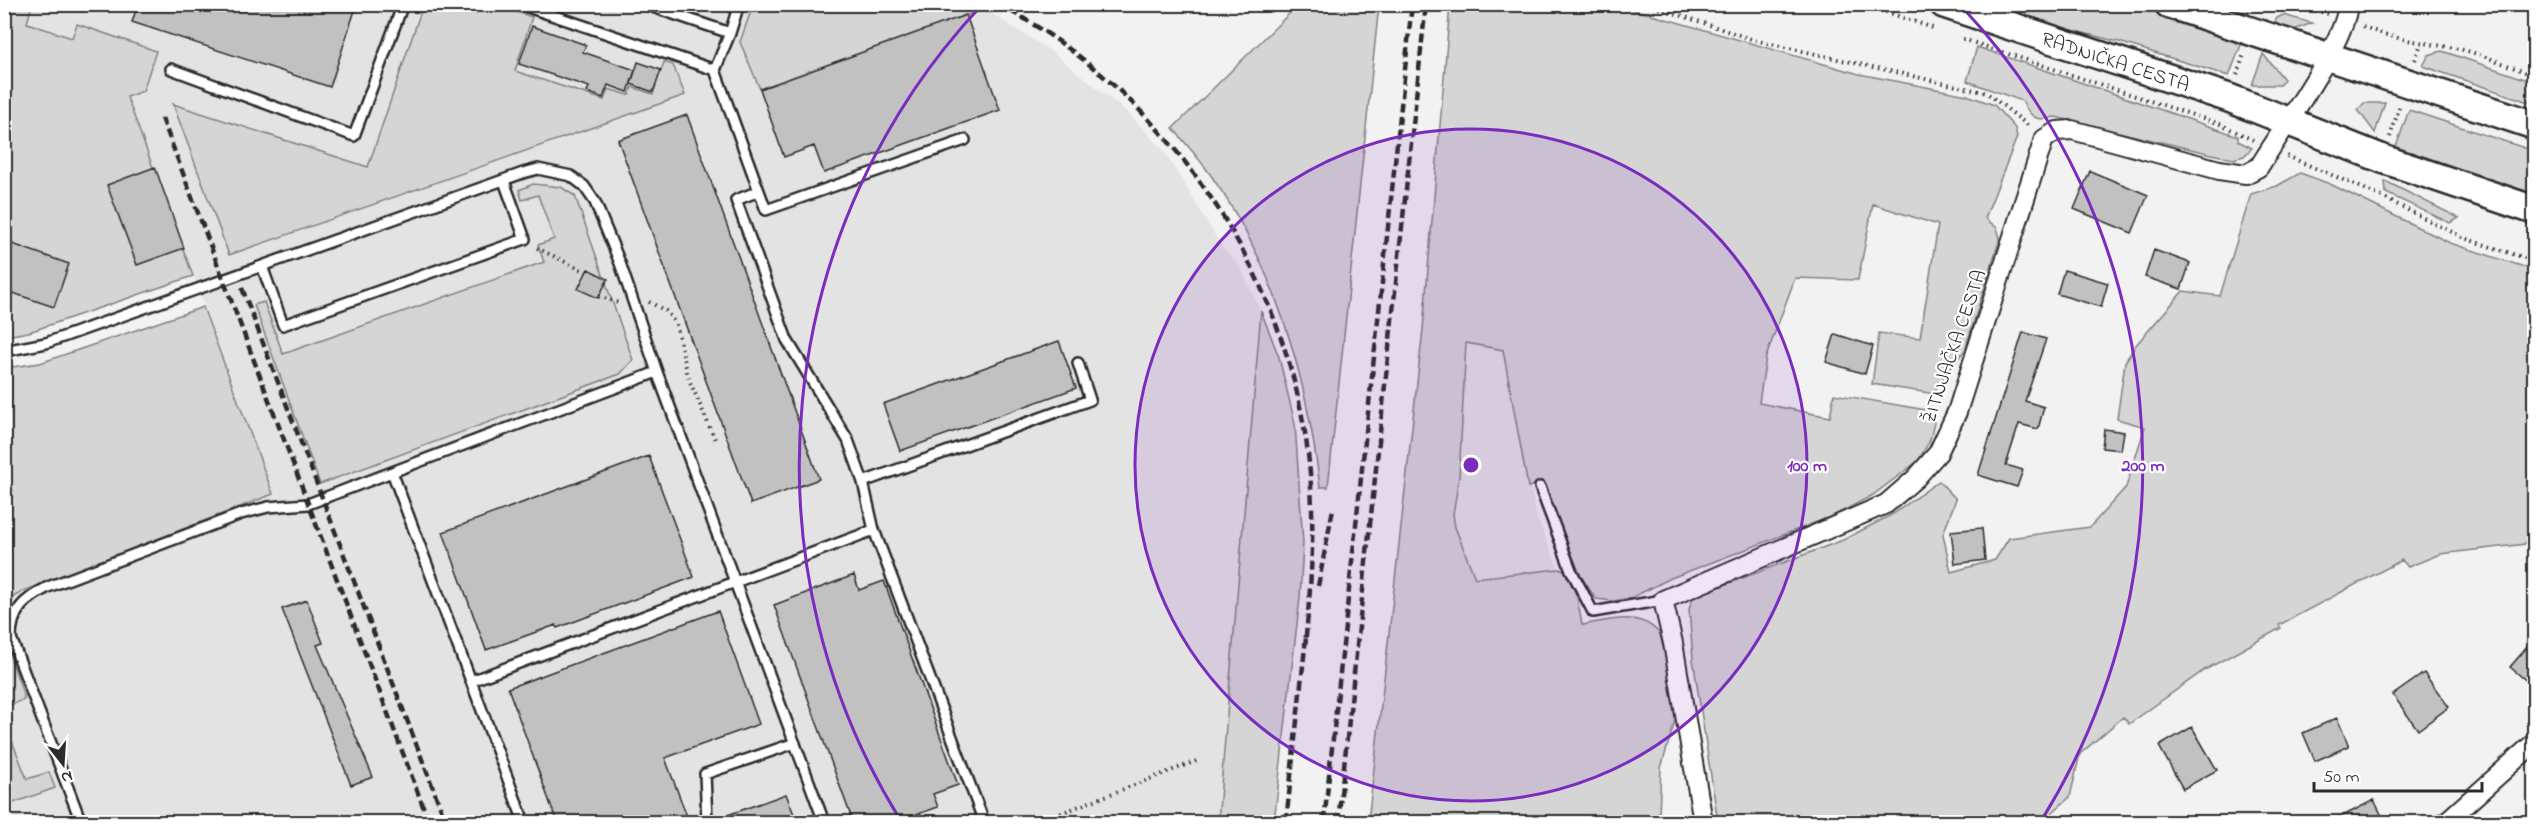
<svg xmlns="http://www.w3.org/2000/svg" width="2539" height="827" viewBox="0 0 2539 827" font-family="'Indie Flower',sans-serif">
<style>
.built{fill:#e3e3e3}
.green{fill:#d5d5d5;stroke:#808080;stroke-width:1.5}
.building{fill:#c1c1c1;stroke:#2b2b2b;stroke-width:1.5}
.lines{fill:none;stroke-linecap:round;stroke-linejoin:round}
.service-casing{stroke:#2b2b2b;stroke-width:14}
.minor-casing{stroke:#2b2b2b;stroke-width:22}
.secondary-casing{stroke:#2b2b2b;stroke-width:32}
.path{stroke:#2b2b2b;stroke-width:4;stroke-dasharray:1.5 4.5;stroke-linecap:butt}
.service{stroke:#fff;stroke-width:9}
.minor{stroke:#fff;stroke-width:18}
.secondary{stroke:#fff;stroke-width:27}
.rail{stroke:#2b2b2b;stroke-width:4.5;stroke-dasharray:9 4.5;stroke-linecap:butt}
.ring{fill:none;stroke:#7b2cbf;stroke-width:3}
.labels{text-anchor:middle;stroke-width:4.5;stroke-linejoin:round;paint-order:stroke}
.street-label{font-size:20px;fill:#2b2b2b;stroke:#fff}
.centre{fill:#7b2cbf;stroke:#fff;stroke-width:3}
.ring-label{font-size:18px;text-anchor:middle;font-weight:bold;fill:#7b2cbf;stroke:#fff;stroke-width:4.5;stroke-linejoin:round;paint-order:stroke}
</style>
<rect width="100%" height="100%" fill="#f2f2f2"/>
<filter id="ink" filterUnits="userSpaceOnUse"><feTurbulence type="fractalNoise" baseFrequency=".0167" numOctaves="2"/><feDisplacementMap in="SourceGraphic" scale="12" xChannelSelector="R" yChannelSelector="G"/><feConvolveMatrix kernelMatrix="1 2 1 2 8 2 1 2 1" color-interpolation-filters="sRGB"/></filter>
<g filter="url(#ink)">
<path class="built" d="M 32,5 L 753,5 L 740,42 L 760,89 L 985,9 L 1052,52 L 1127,112 L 1164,151 L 1224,250 L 1239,265 L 1261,311 L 1218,822 L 5,822 L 5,806 L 55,787 L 27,779 L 5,721 L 5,707 L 25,699 L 5,642 L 5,615 L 13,597 L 273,493 L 127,96 L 77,25 L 72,38 L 26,23 Z
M 1466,343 L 1503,350 L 1536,516 L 1559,569 L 1475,578 L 1455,527 L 1453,514 L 1459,478 Z"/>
<path class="green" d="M 977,4 L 985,9 L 760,89 L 740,42 L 753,5 Z
M 5,5 L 32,5 L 27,23 L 72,38 L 77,24 L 156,51 L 143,91 L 127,97 L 193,276 L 29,332 L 5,336 Z
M 423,5 L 494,5 L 532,17 L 515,71 L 604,100 L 608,89 L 629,95 L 632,87 L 653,94 L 664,62 L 673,65 L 685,95 L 229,255 L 173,104 L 368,167 Z
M 1298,5 L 1379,5 L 1328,487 L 1320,487 C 1307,378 1275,265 1210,174 C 1199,158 1185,143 1173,128 Z
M 1450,5 L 1617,5 L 1859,74 L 1967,95 L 1994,105 L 2015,128 L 2017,137 L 1985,218 L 1997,228 L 2000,238 L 1965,350 L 1937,385 L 1935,394 L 1872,384 L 1879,333 L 1920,338 L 1938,225 L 1873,204 L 1858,280 L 1795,278 L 1766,357 L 1759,403 L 1830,417 L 1834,394 L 1926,410 L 1932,414 L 1934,423 L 1930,440 L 1918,461 L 1873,495 L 1835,515 L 1671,578 L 1631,598 L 1613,601 L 1596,599 L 1581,577 L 1543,483 L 1528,487 L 1503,350 L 1466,343 L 1459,478 L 1453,514 L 1455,527 L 1475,578 L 1559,569 L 1566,570 L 1577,597 L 1582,625 C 1610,620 1640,610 1660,634 L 1678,710 L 1661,768 L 1659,815 L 1662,822 L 1368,822 L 1423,329 Z
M 1973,5 L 2137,5 L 2243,40 L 2229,76 L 2119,42 Z
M 2222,5 L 2250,5 L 2248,16 Z
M 2283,15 L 2312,23 L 2294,30 L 2272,26 L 2277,18 Z
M 1977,47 L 2238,136 L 2238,141 L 2252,148 L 2244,156 L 2233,159 L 2055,117 C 2036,122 2031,118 2022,101 L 1967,81 Z
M 2442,51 L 2534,82 L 2534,104 L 2423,66 L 2429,55 Z
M 2263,54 L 2284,79 L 2280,85 L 2252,85 Z
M 2364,103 L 2385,103 L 2375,133 L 2358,110 Z
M 2409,110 L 2534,151 L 2534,194 L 2396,147 Z
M 2300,173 L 2330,184 L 2450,243 L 2534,270 L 2534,543 L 2440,554 L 2408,567 L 2402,560 L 2279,625 L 2281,628 L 2203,671 L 2129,724 L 2123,717 L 2080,754 L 2070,797 L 2041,822 L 1718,822 L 1693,659 L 1689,609 L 1693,597 L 1843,540 L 1893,514 L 1939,481 L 1956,499 L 1943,534 L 1951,572 L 1995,560 L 2009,538 L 2090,527 L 2126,487 L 2145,427 L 2117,419 L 2125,362 L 2135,346 L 2183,291 L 2220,296 L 2251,194 L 2277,186 Z
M 2385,181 L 2459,218 L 2450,223 L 2386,193 Z
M 533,184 L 561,187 L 575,196 L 633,360 L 620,374 L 320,484 L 254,305 L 264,302 L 283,354 L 544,262 L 538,245 L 554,239 L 538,195 L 522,200 L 519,190 Z
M 203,307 L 273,494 L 24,591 L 13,597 L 5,615 L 5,368 L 40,363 Z
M 1261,311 L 1279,357 L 1295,424 L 1303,543 L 1300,598 L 1274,822 L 1218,822 Z
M 5,642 L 25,699 L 5,707 L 4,707 Z
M 4,721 L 27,779 L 49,772 L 55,788 L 5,806 Z"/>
<path class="building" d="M 138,4 L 357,4 L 330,87 L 132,22 Z
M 966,15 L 1000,110 L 824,173 L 814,146 L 784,157 L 760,89 Z
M 532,26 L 586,45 L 583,52 L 635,70 L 628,92 L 608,85 L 603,98 L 587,92 L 589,87 L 519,64 Z
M 638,62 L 661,70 L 653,92 L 631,84 Z
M 687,115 L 819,479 L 751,504 L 618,140 Z
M 155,167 L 184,248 L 137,265 L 107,185 Z
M 2090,171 L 2148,195 L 2132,233 L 2074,209 Z
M 4,241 L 69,264 L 54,307 L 4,290 Z
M 2154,250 L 2190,263 L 2181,289 L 2145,277 Z
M 588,269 L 608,279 L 598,298 L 578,289 Z
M 2064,270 L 2108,283 L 2101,307 L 2057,294 Z
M 2023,332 L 2046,339 L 2025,401 L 2044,407 L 2038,429 L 2019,424 L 2006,465 L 2023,470 L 2017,487 L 1978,475 Z
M 1835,334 L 1873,346 L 1865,374 L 1826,362 Z
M 1059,341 L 1076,388 L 900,451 L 883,404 Z
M 2104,429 L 2124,432 L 2121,450 L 2102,448 Z
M 649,456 L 694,577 L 557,628 L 556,625 L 486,650 L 443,532 Z
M 1982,528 L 1985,560 L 1955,564 L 1951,531 Z
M 854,575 L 859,590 L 884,581 L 958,785 L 933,794 L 938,807 L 895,822 L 853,822 L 774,605 Z
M 307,600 L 323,643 L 317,645 L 373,777 L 351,785 L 282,609 Z
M 718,611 L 759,724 L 665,758 L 689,822 L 557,822 L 508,688 Z
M 2535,638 L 2535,688 L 2510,667 Z
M 2424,673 L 2449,707 L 2418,730 L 2393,695 Z
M 2337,718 L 2349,746 L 2315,761 L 2303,733 Z
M 2192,727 L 2217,770 L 2183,789 L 2159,746 Z
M 786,794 L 797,822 L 715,822 L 714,820 Z
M 2374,800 L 2385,822 L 2331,822 Z"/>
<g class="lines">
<defs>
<path id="service" d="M 519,4 L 715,70
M 644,4 L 730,33 L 739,4
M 730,33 L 715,70 L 759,191 L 736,200 L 787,340 L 848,440 L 863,482 L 874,530 L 984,822
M 171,69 L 354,136 L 403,4
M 759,191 L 766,210 L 965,140
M 262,266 L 283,325 L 525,239 L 504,181
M 4,351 L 46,343 L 523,173 L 538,169 L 571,176 L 584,186 L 595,202 L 620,263 L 657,372 L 824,822
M 863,482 L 1090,400 L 1078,363
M 1540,487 L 1571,570 L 1593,612 L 1663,600
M 471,681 L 392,472 L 657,372
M 81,822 L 11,638 C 11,610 25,599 48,587 L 241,514 L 268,507 L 308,504 L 392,472
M 524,822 L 471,681 L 874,530
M 707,822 L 705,774 L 795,743"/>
<path id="minor" d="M 1703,822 L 1673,643 L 1663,600 L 1886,504 L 1916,478 L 1938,453 L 1957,412 L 2044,139 L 2057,131 L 2072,130 L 2219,170 L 2246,174 L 2259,167 C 2281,130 2346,42 2348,4
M 2446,822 L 2534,743"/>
<path id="secondary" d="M 1944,4 L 2229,98 L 2383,159 L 2534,210
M 2169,4 L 2534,125"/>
</defs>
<use href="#service" class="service-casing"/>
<use href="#minor" class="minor-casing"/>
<use href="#secondary" class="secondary-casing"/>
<path class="path" d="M 1647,4 L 1754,40 L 1987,93 L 2030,127
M 1863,4 L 1936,29
M 2292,4 L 2328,14
M 2363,26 C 2392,40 2423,42 2454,48 C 2481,53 2508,66 2534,75
M 1963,39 L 2220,124 L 2253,140
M 2415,60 L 2421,44
M 2237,75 L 2244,54
M 2390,137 L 2400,105
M 2287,156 L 2374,193 L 2464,238 L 2534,261
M 537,248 L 586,272
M 599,296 L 618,303
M 649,302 L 666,311 L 676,324 L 689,380 L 715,439
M 1038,822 L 1199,760"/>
<use href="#service" class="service"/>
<use href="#minor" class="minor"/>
<use href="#secondary" class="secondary"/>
<path class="rail" d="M 998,4 C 1170,95 1293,278 1310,473 C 1315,530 1311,587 1305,645
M 162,118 L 429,822
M 242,288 L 446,822
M 1318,586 L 1333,509
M 1286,822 L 1306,638
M 1324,822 L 1412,4
M 1338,822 L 1426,4"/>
</g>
</g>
<circle cx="1471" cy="465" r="336" fill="#7b2cbf" fill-opacity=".12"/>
<g class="ring">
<circle cx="1471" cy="465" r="336"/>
<path d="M901 821A672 672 0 0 1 980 7M1962 7A672 672 0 0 1 2041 821"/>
</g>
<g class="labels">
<g class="street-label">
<text transform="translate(2116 61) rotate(18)" y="7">RADNIČKA CESTA</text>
<text transform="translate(1953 346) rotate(-71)" y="7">ŽITNJAČKA CESTA</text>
</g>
</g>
<circle cx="1471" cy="465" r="9" class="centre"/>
<g class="ring-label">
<text x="1807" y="471">100 m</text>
<text x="2143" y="471">200 m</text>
</g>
<rect width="2539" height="827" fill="none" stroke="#fff" stroke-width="24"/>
<rect x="12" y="12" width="2515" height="803" fill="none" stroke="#2b2b2b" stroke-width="2" filter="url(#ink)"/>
<g transform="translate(63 764) rotate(163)" stroke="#ffffff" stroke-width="4.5" paint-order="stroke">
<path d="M0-4.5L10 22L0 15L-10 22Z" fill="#2b2b2b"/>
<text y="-9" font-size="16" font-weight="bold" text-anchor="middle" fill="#2b2b2b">N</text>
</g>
<path d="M2314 782v9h168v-9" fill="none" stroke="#2b2b2b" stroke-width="3"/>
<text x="2323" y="782" font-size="18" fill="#2b2b2b" stroke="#ffffff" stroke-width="4.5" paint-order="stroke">50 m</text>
</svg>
